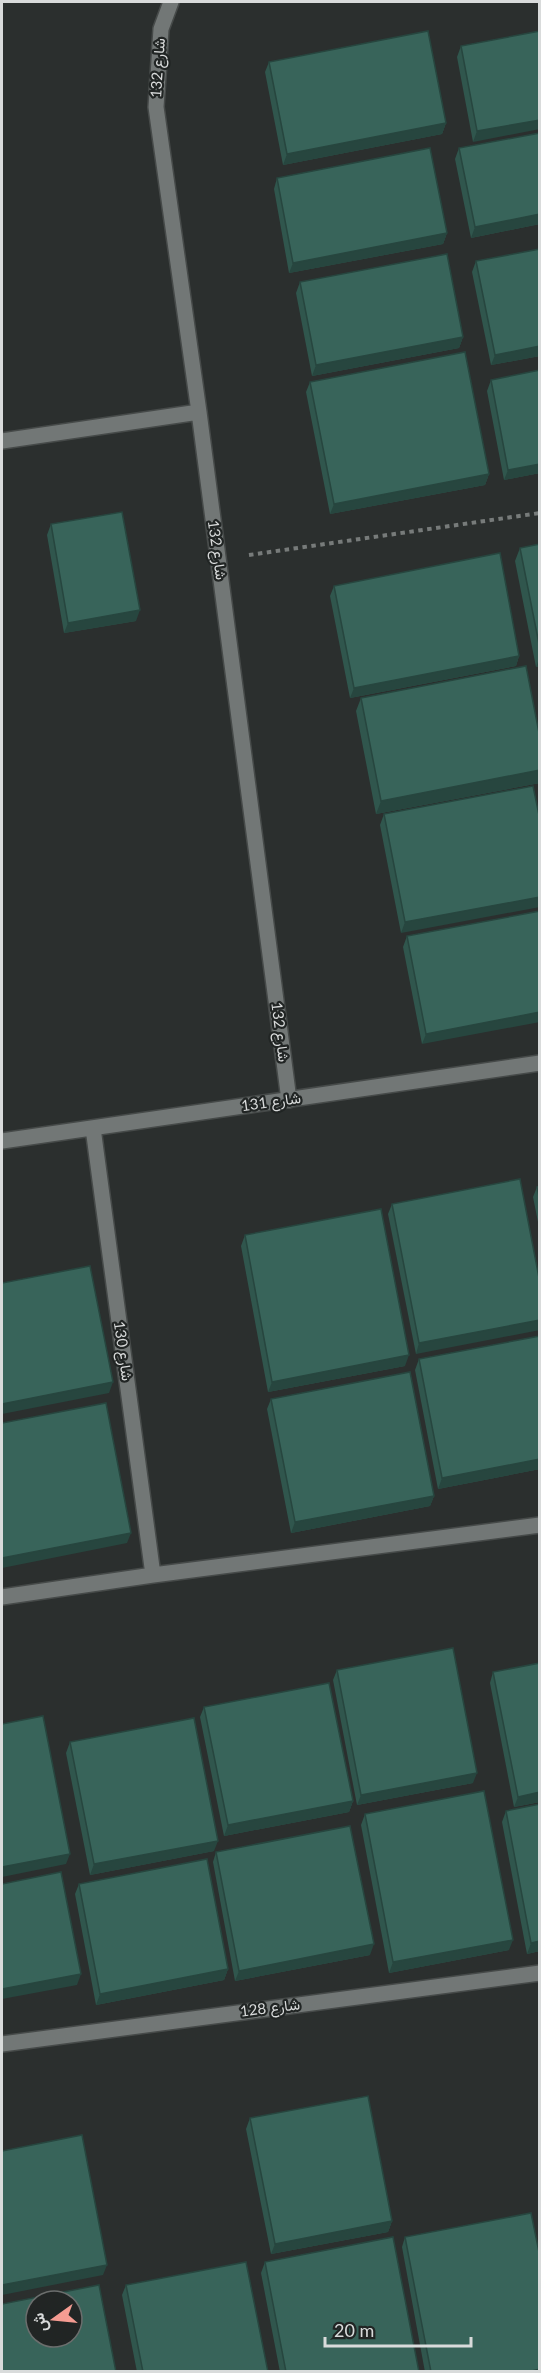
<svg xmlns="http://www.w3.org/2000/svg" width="541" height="2373" viewBox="0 0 541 2373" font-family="Lato,Vazirmatn,sans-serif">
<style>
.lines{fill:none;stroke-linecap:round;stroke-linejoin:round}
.minor-casing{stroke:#464a49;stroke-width:18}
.path{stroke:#777b7a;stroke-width:4;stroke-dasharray:4.5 4.5;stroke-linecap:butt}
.minor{stroke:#727776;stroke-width:15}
.wall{fill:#30564d}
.shaded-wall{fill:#27463f}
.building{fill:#38645a;stroke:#27463f;stroke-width:1.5;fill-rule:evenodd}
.labels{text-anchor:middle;stroke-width:4.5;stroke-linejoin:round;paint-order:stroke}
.street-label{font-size:15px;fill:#d9dbdb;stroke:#212524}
</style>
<rect width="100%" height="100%" fill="#2b2f2e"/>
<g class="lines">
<defs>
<path id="minor" d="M 171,2 L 161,29 L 156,107 L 199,412 L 289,1100
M 2,441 L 199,412
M 93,1128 L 153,1575
M 2,1141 L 540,1063
M 2,1597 L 153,1575 L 540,1525
M 2,2044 L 540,1973"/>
</defs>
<use href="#minor" class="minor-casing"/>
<path class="path" d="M 249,555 L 540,513"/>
<use href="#minor" class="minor"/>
</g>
<path class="wall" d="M 540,31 L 473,142 L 457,57 L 461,46 Z
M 269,62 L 446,123 L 442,134 L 283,165 L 265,72 Z
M 540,133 L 540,224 L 471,238 L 455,159 L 459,148 Z
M 277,178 L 447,233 L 443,244 L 289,273 L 274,189 Z
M 540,249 L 540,356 L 491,365 L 472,272 L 476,261 Z
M 300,282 L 463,337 L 459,348 L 312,376 L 296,293 Z
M 491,380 L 540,473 L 504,480 L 487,391 Z
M 310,382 L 489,474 L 485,485 L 330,514 L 306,392 Z
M 51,524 L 136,621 L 64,633 L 47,535 Z
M 540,544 L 540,666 L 536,667 L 515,561 L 520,548 Z
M 334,586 L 519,656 L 516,666 L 350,698 L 330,596 Z
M 361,698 L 540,738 L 540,783 L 376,814 L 356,711 Z
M 533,786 L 401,933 L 380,825 L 384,814 Z
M 540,911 L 422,1044 L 403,947 L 407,936 Z
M 540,1186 L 540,1232 L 533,1197 L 537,1187 Z
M 392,1204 L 540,1283 L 416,1354 L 388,1214 Z
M 245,1235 L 405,1366 L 268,1392 L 241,1246 Z
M 540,1336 L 540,1469 L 438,1489 L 415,1370 L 419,1359 Z
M 271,1399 L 434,1496 L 430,1506 L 291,1533 L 267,1409 Z
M 540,1663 L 540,1802 L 514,1807 L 490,1683 L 493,1672 Z
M 337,1670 L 473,1783 L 357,1805 L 333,1680 Z
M 204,1707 L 353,1801 L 349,1812 L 224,1836 L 200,1717 Z
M 70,1742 L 214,1851 L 90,1875 L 66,1753 Z
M 540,1804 L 540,1951 L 527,1954 L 502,1822 L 506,1811 Z
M 365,1814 L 509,1950 L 389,1973 L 361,1825 Z
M 216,1852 L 370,1955 L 235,1981 L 213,1862 Z
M 79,1884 L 228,1969 L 224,1980 L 96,2005 L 75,1894 Z
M 250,2118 L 392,2221 L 388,2232 L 271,2254 L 246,2129 Z
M 405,2237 L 540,2372 L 425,2372 L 402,2247 Z
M 265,2262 L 419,2372 L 280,2372 L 261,2273 Z
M 126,2285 L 268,2372 L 137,2372 L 122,2295 Z"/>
<path class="shaded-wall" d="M 540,120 L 540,129 L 473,142 L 477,131 Z
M 446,123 L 442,134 L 283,165 L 287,154 Z
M 540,214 L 540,224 L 471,238 L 475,227 Z
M 447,233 L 443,244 L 289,273 L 293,263 Z
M 463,337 L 459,348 L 312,376 L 316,365 Z
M 540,346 L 540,356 L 491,365 L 495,355 Z
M 540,464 L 540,473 L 504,480 L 508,470 Z
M 489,474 L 485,485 L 330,514 L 334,504 Z
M 140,610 L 136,621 L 64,633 L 68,623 Z
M 519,656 L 516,666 L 350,698 L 354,688 Z
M 540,656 L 540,666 L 536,667 Z
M 540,770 L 540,783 L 376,814 L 381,801 Z
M 540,897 L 540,907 L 401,933 L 405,922 Z
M 540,1012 L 540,1022 L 422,1044 L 426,1034 Z
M 540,1320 L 540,1330 L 416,1354 L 419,1343 Z
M 409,1355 L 405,1366 L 268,1392 L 272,1382 Z
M 113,1382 L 109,1393 L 2,1414 L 2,1404 Z
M 540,1459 L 540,1469 L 438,1489 L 442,1478 Z
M 434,1496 L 430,1506 L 291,1533 L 295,1522 Z
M 131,1533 L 127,1543 L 2,1568 L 2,1558 Z
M 477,1773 L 473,1783 L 357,1805 L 361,1795 Z
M 540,1792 L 540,1802 L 514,1807 L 518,1797 Z
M 353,1801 L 349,1812 L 224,1836 L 228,1825 Z
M 218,1841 L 214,1851 L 90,1875 L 94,1864 Z
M 70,1854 L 66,1864 L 2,1877 L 2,1867 Z
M 513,1940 L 509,1950 L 389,1973 L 393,1962 Z
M 540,1941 L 540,1951 L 527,1954 L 531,1943 Z
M 374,1944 L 370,1955 L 235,1981 L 239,1971 Z
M 228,1969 L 224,1980 L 96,2005 L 100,1994 Z
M 81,1974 L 77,1985 L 2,1999 L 2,1989 Z
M 392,2221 L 388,2232 L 271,2254 L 275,2244 Z
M 107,2265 L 103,2275 L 2,2295 L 2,2285 Z"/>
<path class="building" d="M 428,31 L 446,123 L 287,154 L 269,62 Z
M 540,31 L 540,120 L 477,131 L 461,46 Z
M 540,133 L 540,214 L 475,227 L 459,148 Z
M 430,148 L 447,233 L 293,263 L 277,178 Z
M 540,249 L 540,346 L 495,355 L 476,261 Z
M 447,254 L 463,337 L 316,365 L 300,282 Z
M 465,352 L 489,474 L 334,504 L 310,382 Z
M 540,370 L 540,464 L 508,470 L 491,380 Z
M 122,512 L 140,610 L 68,623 L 51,524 Z
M 540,544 L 540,649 L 520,548 Z
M 500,553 L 519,656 L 354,688 L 334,586 Z
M 526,666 L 540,738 L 540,770 L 381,801 L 361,698 Z
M 533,786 L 540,820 L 540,897 L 405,922 L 384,814 Z
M 540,911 L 540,1012 L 426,1034 L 407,936 Z
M 520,1179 L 540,1283 L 540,1320 L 419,1343 L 392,1204 Z
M 540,1186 L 540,1201 L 537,1187 Z
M 381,1209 L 409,1355 L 272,1382 L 245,1235 Z
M 90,1266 L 113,1382 L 2,1404 L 2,1283 Z
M 540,1336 L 540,1459 L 442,1478 L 419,1359 Z
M 410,1372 L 434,1496 L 295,1522 L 271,1399 Z
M 106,1403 L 131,1533 L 2,1558 L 2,1423 Z
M 453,1648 L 477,1773 L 361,1795 L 337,1670 Z
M 540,1663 L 540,1792 L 518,1797 L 493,1672 Z
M 329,1683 L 353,1801 L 228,1825 L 204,1707 Z
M 43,1716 L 70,1854 L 2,1867 L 2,1724 Z
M 194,1718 L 218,1841 L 94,1864 L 70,1742 Z
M 484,1791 L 513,1940 L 393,1962 L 365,1814 Z
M 540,1804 L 540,1941 L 531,1943 L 506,1811 Z
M 350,1826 L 374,1944 L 239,1971 L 216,1852 Z
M 207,1859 L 228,1969 L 100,1994 L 79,1884 Z
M 61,1872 L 81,1974 L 2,1989 L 2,1884 Z
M 368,2096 L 392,2221 L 275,2244 L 250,2118 Z
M 82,2135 L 107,2265 L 2,2285 L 2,2151 Z
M 531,2213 L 540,2257 L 540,2369 L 528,2372 L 431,2372 L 405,2237 Z
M 393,2237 L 419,2372 L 286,2372 L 265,2262 Z
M 246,2262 L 268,2372 L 143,2372 L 126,2285 Z
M 99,2285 L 116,2372 L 2,2372 L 2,2304 ZM 36,2301 L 72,2301 L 72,2337 L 36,2337 Z"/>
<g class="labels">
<g class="street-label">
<text transform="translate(158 68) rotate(-86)" y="5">شارع 132</text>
<text transform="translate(217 550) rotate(82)" y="5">شارع 132</text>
<text transform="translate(280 1032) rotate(83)" y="5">شارع 132</text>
<text transform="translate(271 1102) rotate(-8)" y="5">شارع 131</text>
<text transform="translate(123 1351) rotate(82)" y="5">شارع 130</text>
<text transform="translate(270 2008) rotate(-7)" y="5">شارع 128</text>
</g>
</g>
<rect width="541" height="2373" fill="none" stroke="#d9dbdb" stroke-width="6"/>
<g transform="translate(54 2319) rotate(255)"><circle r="28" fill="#212524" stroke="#6b6e6d" stroke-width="1.5"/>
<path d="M0-4.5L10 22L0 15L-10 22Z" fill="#f59c92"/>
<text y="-9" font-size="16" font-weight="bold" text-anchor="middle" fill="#d9dbdb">ش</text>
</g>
<path d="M325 2337v9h146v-9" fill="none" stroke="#d9dbdb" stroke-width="3"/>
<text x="334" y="2337" font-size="18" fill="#d9dbdb" stroke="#212524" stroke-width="4.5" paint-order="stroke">20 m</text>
</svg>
